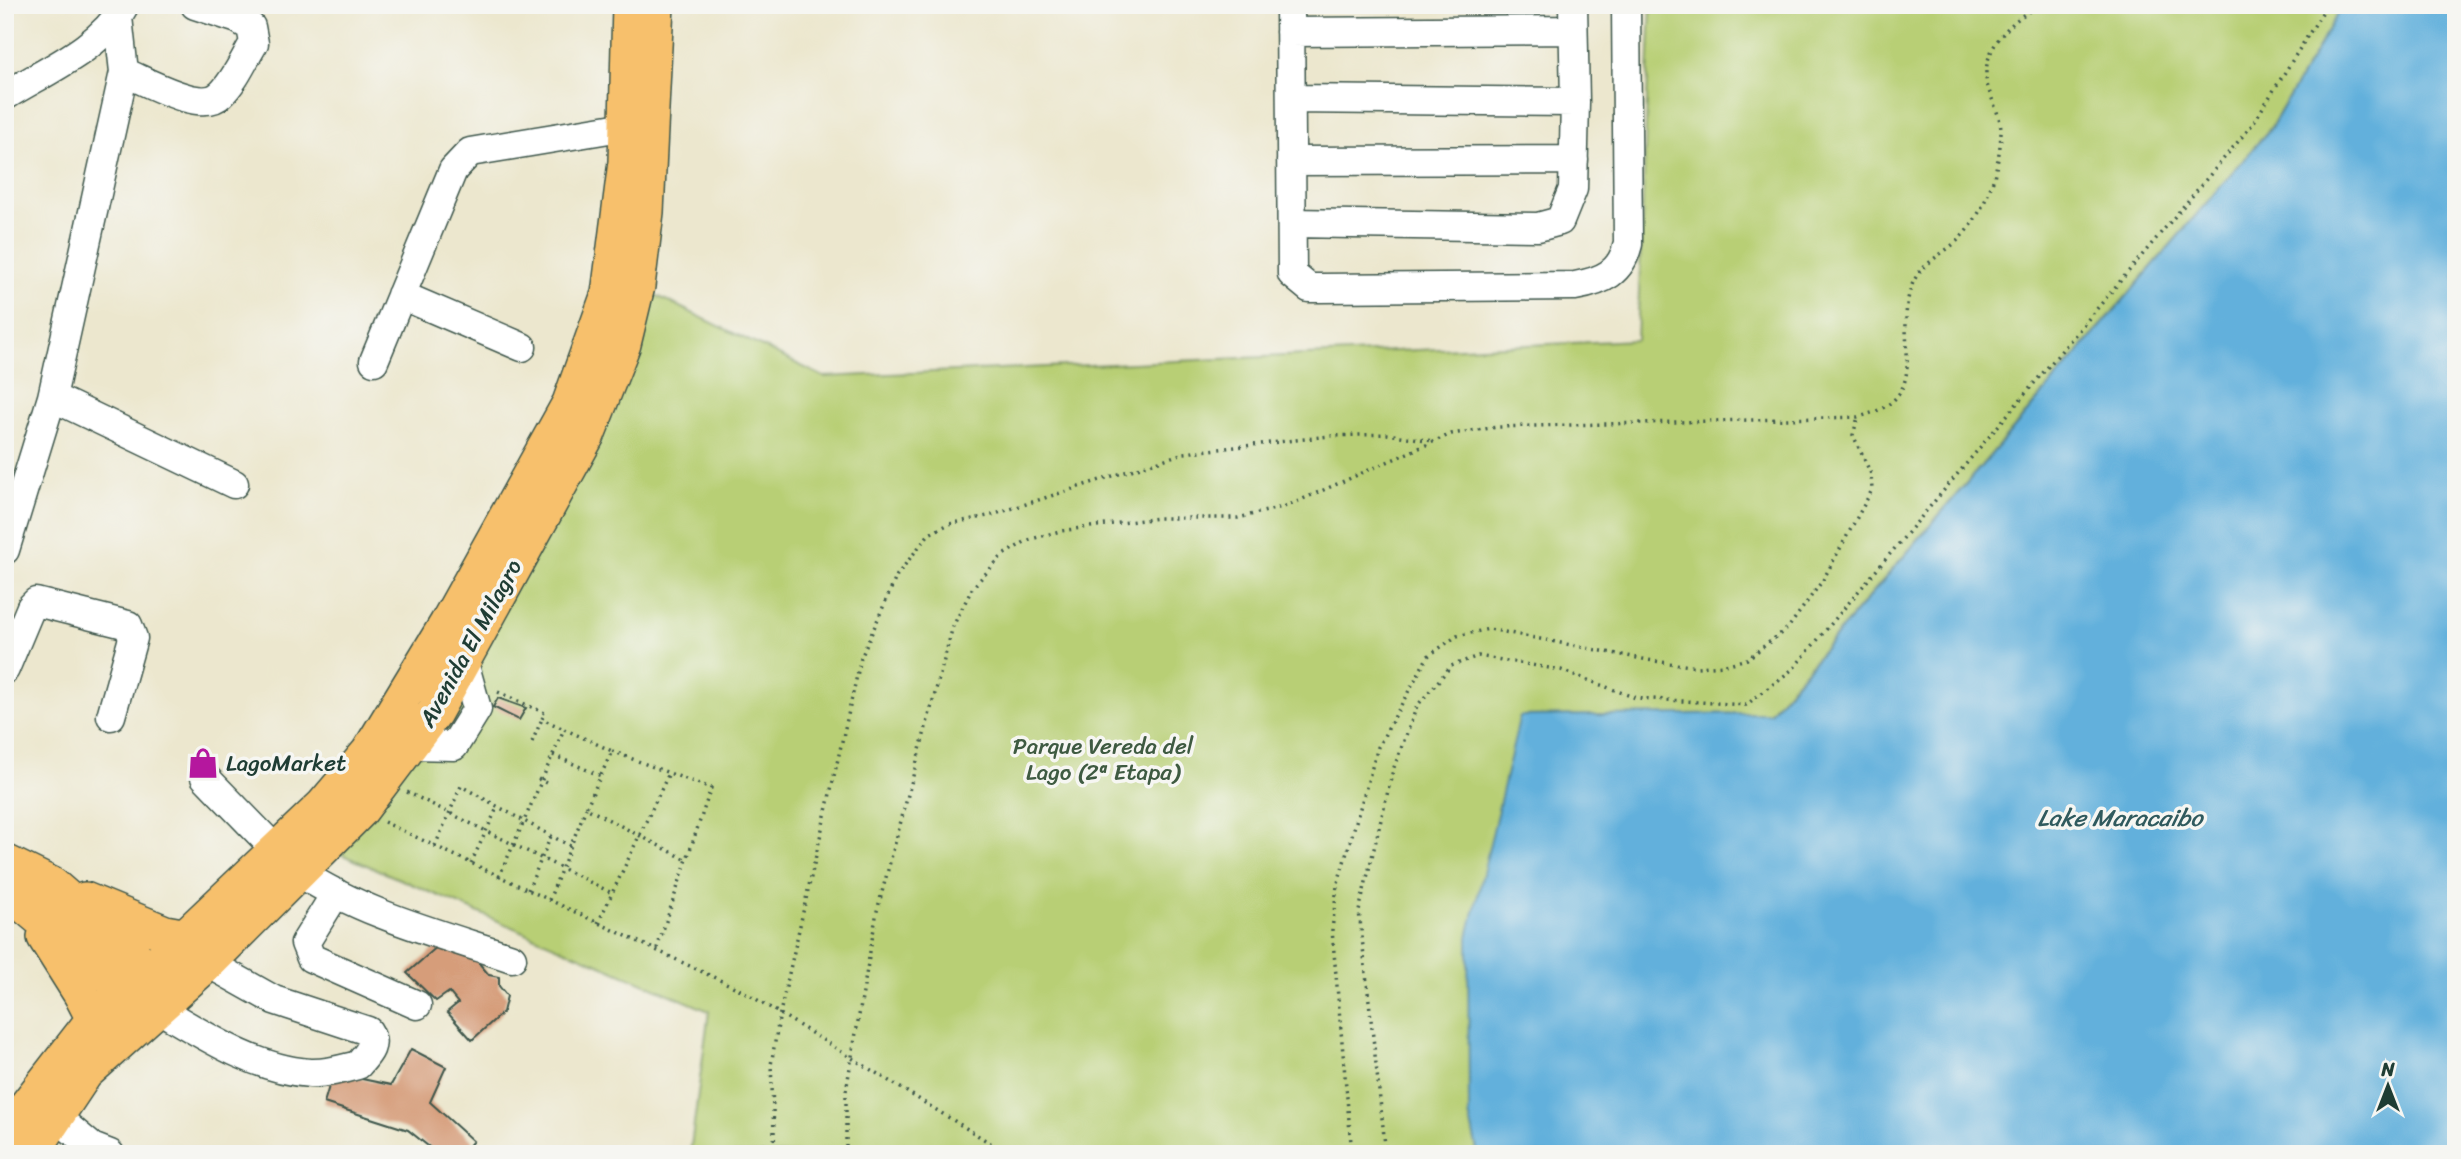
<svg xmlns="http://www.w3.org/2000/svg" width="2461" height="1159" viewBox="0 0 2461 1159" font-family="Sriracha,sans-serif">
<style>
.green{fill:#b8cf74;stroke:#6c8654;stroke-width:2}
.water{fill:#62b0dc;stroke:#407688;stroke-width:2}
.building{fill:#d69d7a}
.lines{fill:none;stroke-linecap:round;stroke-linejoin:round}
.minor-casing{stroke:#3e564b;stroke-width:31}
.major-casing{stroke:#3e564b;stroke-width:38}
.path{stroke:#3e564b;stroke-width:3.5;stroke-dasharray:2 5;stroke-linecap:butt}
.minor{stroke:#fff;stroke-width:28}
.major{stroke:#f7c06c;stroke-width:35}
.labels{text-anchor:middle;stroke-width:7;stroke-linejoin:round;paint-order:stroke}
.street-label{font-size:23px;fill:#1f3d34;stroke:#f6f6f2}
.park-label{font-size:23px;fill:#3e5a41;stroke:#f6f6f2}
.poi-label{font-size:23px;fill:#1f3d34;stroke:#f6f6f2;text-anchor:start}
.water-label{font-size:24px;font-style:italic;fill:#305a5e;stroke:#f6f6f2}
</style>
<rect width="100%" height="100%" fill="#f6f6f2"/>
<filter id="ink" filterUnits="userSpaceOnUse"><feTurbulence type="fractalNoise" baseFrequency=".0143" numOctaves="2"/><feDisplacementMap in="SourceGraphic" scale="14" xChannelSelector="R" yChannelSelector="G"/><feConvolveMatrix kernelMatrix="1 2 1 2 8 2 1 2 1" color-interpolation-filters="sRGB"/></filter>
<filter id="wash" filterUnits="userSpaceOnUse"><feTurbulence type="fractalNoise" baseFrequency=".00686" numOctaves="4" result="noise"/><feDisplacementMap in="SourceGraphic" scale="28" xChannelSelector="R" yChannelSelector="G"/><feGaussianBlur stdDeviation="1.57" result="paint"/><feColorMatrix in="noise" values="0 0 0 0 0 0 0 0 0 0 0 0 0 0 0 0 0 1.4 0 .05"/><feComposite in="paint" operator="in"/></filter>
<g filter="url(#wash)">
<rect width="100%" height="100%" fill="#ece7ce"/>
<path class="green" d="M 1651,5 L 2343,5 L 2271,127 L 1769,713 L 1520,716 L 1469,1114 L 1478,1154 L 690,1154 L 709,1011 L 336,852 L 444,715 L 637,286 L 824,377 L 1637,340 Z"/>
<path class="water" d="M 2343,5 L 2456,5 L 2456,1154 L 1478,1154 L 1469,1114 L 1468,937 L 1520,716 L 1770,713 L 2271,128 Z"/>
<g id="blocks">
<path class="building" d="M 498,698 L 526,708 L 519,720 L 493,707 Z
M 439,945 L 477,952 L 478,962 L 489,975 L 499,977 L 499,986 L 507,996 L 503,1012 L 472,1040 L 447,1012 L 458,1003 L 449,992 L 436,1001 L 407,973 Z
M 411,1049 L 446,1067 L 430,1102 L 473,1141 L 462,1154 L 438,1154 L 408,1130 L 324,1103 L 333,1073 L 391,1085 Z"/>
</g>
</g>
<g filter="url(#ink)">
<use href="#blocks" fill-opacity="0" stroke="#3e564b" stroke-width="2"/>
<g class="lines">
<defs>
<path id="minor" d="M 1290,5 L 1292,274 L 1309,288 L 1320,288 L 1575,286 C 1603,281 1621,273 1628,244 L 1626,5
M 1290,32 L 1573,30
M 124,72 C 146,81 202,114 221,94 C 235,81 244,59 254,43 L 251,27 L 238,19 L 195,5
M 5,96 C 45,71 101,48 124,6
M 1291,99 L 1575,102
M 1291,161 L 1574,160
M 1292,223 L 1538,227 L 1560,221 L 1573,189 L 1575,102 L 1573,5
M 401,295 L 522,347
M 374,361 L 453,170 L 470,152 L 627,126
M 52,397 L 234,484
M 5,550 L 52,397 L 124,72 L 118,17
M 5,669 L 31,607 L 36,602 L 128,625 L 133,638 L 111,716
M 411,745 L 454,746 L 477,709 L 463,659
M 205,777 L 276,850
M 299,872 C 362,914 440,934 512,958
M 336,893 L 305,943 L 311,958 L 417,1005
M 157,1008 C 202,1034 256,1070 310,1073 C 326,1074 342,1069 358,1065 C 368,1054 377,1045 368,1031 L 274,1000 L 208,963
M 55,1116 L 92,1147 L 110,1154"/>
<path id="major" d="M 5,862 L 52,885 L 167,985
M 5,895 L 24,905 L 126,990 L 144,1000
M 85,900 L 165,933 L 187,937
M 45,937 L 81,994 L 94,1019
M 5,1148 L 25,1108 L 94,1019 L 150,970 L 323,806 L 369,752 L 447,624 L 570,403 L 609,294 L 626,162 L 630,5
M 31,1154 L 85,1073 L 208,963 L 360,811 L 434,713 L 587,435 L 623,344 L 637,286 L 646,212 L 656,5"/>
</defs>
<use href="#minor" class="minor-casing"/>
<use href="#major" class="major-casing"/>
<path class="path" d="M 498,692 L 545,713 L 542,719 L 564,729
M 532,742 L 542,719
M 612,751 L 669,773
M 553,755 L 601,776
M 538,779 L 546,783
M 407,792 L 612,893
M 384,822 L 743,991 L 1008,1154
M 435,846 L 461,786 L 524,821 L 564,729 L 612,751 L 586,808 L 687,860
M 471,863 L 498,806
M 499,877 L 524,821 L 572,847
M 528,890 L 551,836
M 549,900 L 586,808
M 598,923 L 669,773 L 711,788 L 656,951
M 775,1154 L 771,1065 L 780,1013 L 861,658 L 897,575 L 929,534 L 949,524 L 992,515 L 1184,453 L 1330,436 L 1387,434 L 1433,441
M 846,1154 L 846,1091 L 877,911 L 953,626 L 973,587 L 1003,555 L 1028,540 L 1060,531 L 1158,518 L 1238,518 L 1287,506 L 1451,434 L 1497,427 L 1858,417 C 1938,398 1891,340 1912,285 C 1920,264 1942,255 1957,241 C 1975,223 1987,201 1994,177 C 1998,161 2001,145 2001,129 C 2000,112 1988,95 1986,78 C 1984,46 2014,17 2041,5
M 1352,1154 L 1332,930 L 1337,886 L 1378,747 L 1428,656 L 1457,636 L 1489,629 L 1648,660 L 1697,667 L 1725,665 L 1747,659 L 1788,628 L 1823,580 L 1872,490 L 1871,474 L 1853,435 L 1858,417
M 1386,1154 L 1359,911 L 1393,770 L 1417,706 L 1451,666 L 1478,656 L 1561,670 L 1636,698 L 1746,705 L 1793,669 L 2252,125 L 2327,5"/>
<use href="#minor" class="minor"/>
<use href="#major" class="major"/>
</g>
</g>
<defs>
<symbol id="shop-bare" viewBox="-9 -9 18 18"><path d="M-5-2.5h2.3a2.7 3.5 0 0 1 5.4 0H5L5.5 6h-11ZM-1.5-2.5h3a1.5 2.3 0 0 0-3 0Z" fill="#b5179e" stroke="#f6f6f2" stroke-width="2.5" paint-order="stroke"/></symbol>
</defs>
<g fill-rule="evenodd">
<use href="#shop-bare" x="181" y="741" width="44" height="44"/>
</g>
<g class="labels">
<g class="street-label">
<text transform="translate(470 643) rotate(-61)" y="8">Avenida El Milagro</text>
</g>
<g class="park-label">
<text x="1103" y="754">Parque Vereda del<tspan x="1103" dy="26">Lago (2ª Etapa)</tspan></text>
</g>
<g class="poi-label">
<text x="226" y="771">LagoMarket</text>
</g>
<g class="water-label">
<text x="2120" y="826">Lake Maracaibo</text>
</g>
</g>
<rect width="2461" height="1159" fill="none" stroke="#f6f6f2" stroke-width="28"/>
<g transform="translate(2388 1086)" stroke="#f6f6f2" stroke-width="5" paint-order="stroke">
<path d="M0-5L12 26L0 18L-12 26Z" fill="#1f3d34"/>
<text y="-10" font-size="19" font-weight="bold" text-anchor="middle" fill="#1f3d34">N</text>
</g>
</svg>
